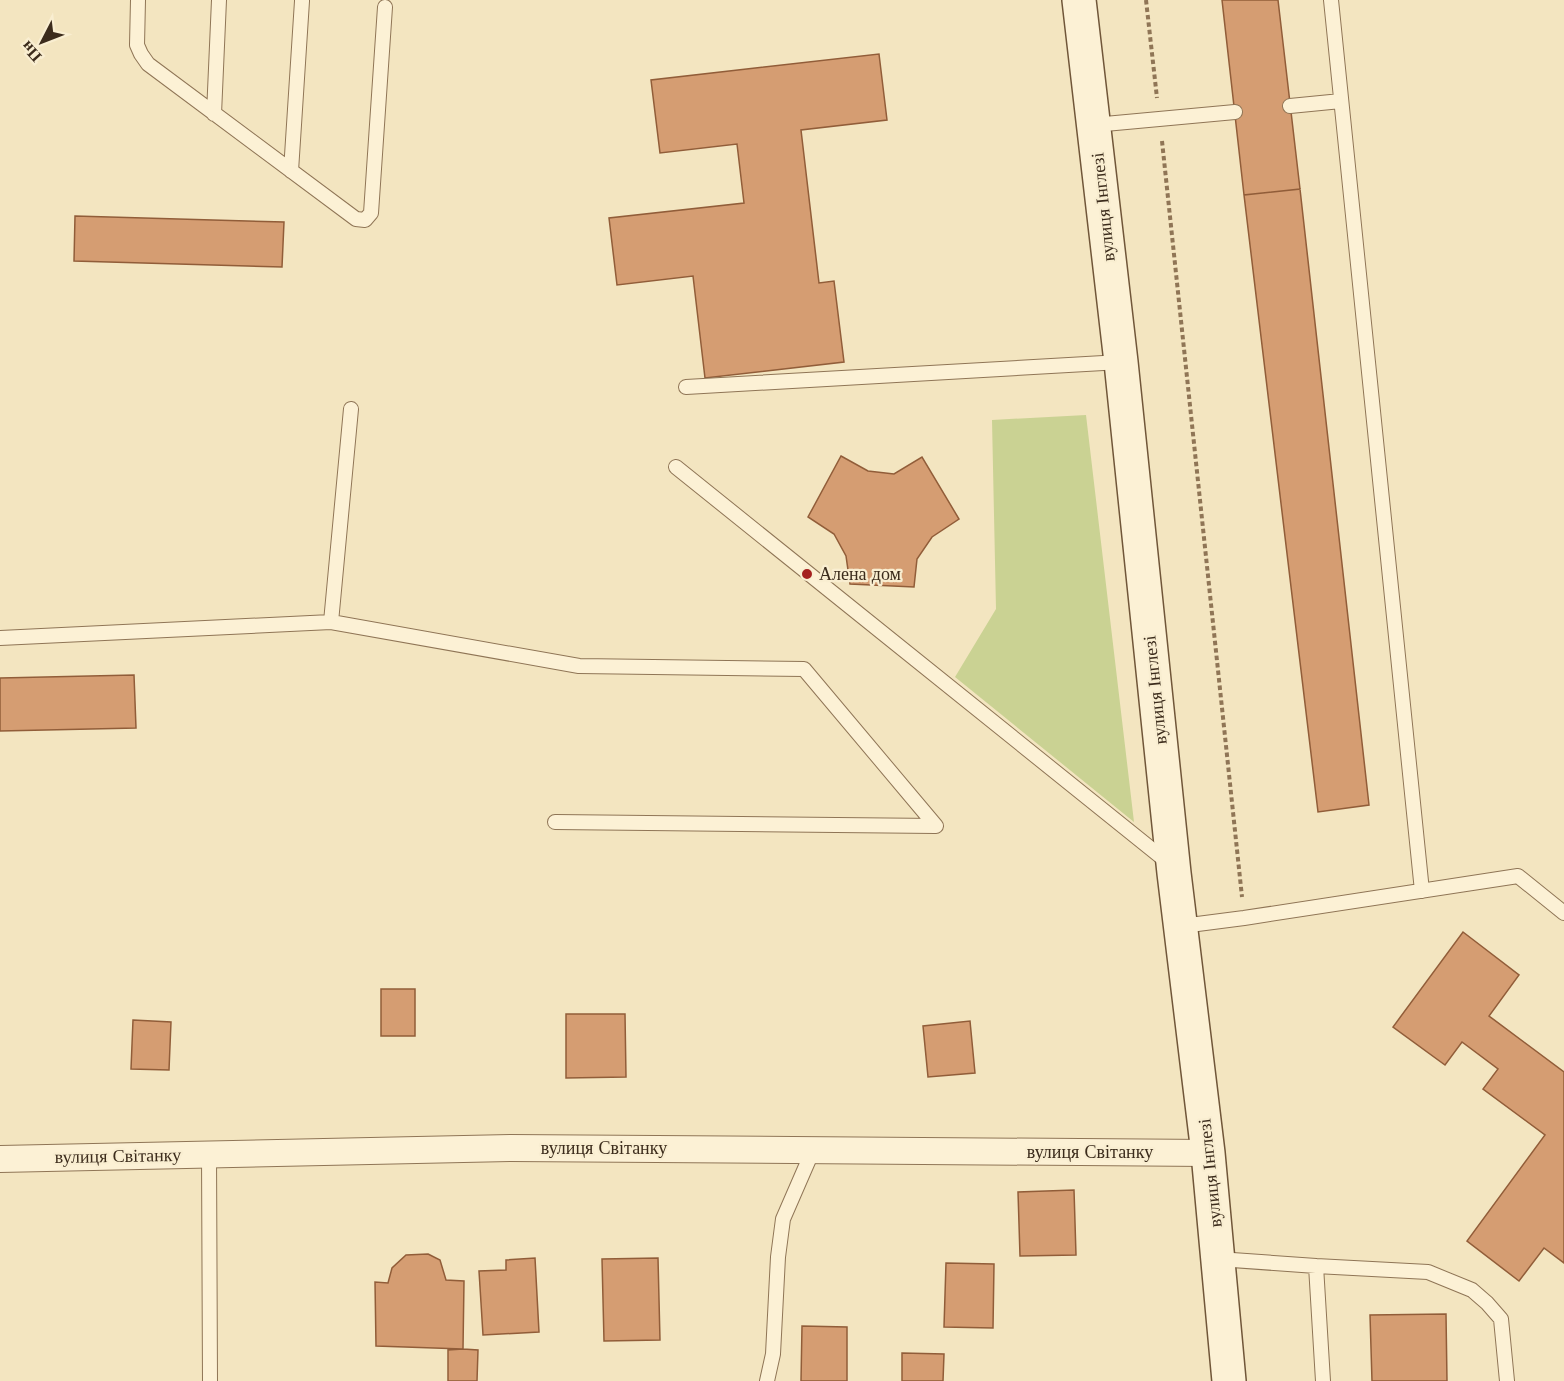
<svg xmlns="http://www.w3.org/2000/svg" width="1564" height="1381" viewBox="0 0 1564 1381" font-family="'Libre Baskerville',serif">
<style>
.green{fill:#cad293}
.building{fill:#d59d72;stroke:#915d39;stroke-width:1.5}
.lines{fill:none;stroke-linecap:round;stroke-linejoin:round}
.lane-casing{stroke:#8f7556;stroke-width:16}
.street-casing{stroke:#8f7556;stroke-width:28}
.secondary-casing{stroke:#705639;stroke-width:36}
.path{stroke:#8f7556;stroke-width:4;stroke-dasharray:4.5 3;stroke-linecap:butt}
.lane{stroke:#fcf1d5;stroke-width:14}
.street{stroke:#fcf1d5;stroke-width:26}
.secondary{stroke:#fcf1d5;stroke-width:33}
.poi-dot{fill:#a5201f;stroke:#f9eed1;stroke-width:2}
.labels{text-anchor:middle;stroke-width:4.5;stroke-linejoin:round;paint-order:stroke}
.street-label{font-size:18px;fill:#3c2c1c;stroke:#f9eed1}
.poi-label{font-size:18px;fill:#3c2c1c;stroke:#f9eed1;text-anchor:start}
</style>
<rect width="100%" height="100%" fill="#f3e5c0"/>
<path class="green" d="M 1086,415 L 1134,822 L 955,677 L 996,609 L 992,420 Z"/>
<path class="building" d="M 1222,0 L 1278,0 L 1300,189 L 1244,195 Z
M 879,54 L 887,120 L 801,130 L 819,283 L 834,281 L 844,362 L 705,378 L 693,276 L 617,285 L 609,218 L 744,203 L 737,144 L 660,153 L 651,80 Z
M 1300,189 L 1369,805 L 1318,812 L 1244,195 Z
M 75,216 L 284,222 L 282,267 L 74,261 Z
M 841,456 L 868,471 L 894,474 L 922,457 L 959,519 L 932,537 L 917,559 L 914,587 L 850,584 L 846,556 L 834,534 L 808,517 Z
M 134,675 L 136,728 L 0,731 L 0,678 Z
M 1463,932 L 1519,975 L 1489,1016 L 1564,1072 L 1564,1263 L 1544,1248 L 1519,1281 L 1467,1241 L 1545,1135 L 1483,1089 L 1498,1069 L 1462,1042 L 1445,1065 L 1393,1027 Z
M 381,989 L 415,989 L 415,1036 L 381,1036 Z
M 566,1014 L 625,1014 L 626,1077 L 566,1078 Z
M 133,1020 L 171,1022 L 169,1070 L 131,1069 Z
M 970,1021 L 975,1073 L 928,1077 L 923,1026 Z
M 1074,1190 L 1076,1255 L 1020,1256 L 1018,1192 Z
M 428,1254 L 440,1260 L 446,1280 L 464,1281 L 463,1349 L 376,1346 L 375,1282 L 388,1283 L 392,1268 L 406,1255 Z
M 535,1258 L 539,1332 L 483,1335 L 479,1271 L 506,1270 L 506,1260 Z
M 658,1258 L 660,1340 L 604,1341 L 602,1259 Z
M 946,1263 L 994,1264 L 993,1328 L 944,1327 Z
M 1446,1314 L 1447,1381 L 1372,1381 L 1370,1315 Z
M 802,1326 L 847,1327 L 847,1381 L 801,1381 Z
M 463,1349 L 478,1350 L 477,1381 L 448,1381 L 448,1350 Z
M 902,1353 L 944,1354 L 943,1381 L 902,1381 Z"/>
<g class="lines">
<defs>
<path id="lane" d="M 138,0 L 137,45 L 141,54 L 148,64 L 356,219 L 365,220 L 371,213 L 385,7
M 1331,0 L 1422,891
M 1290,106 L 1341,101
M 214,114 L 219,0
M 1094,125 L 1235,112
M 291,171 L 302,1
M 686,387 L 1121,362
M 676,467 L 1170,864
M 331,622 L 351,409
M 0,638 L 331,622 L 579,666 L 804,669 L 936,826 L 555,822
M 1182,926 L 1244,918 L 1518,876 L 1564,913
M 209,1154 L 210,1381
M 1218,1259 L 1316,1266
M 767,1381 L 773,1354 L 778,1257 L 783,1219 L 813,1150
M 1323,1381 L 1316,1266 L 1428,1272 L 1472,1290 L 1487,1303 L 1501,1319 L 1507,1381"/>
<path id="street" d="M 0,1159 L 511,1148 L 1208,1153"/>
<path id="secondary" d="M 1079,0 L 1121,362 L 1174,873 L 1208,1153 L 1229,1381"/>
</defs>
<use href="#lane" class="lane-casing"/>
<use href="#street" class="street-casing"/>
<use href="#secondary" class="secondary-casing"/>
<path class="path" d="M 1146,0 L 1157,98
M 1162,141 L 1242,897"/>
<use href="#lane" class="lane"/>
<use href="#street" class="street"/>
<use href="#secondary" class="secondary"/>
</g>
<circle class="poi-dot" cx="807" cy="574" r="6"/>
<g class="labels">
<g class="street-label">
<text transform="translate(1103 207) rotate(-96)" y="6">вулиця Інглезі</text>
<text transform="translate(1155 690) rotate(-96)" y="6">вулиця Інглезі</text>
<text x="604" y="1154">вулиця Світанку</text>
<text x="1090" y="1158">вулиця Світанку</text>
<text transform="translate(118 1156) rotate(-1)" y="6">вулиця Світанку</text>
<text transform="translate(1210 1173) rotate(-96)" y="6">вулиця Інглезі</text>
</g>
<g class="poi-label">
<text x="819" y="580">Алена дом</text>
</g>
</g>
<g transform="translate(42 42) rotate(228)" stroke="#f9eed1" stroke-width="4.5" paint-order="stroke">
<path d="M0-4.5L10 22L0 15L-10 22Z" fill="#3c2c1c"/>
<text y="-9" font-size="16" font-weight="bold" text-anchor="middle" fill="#3c2c1c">Пн</text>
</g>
</svg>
